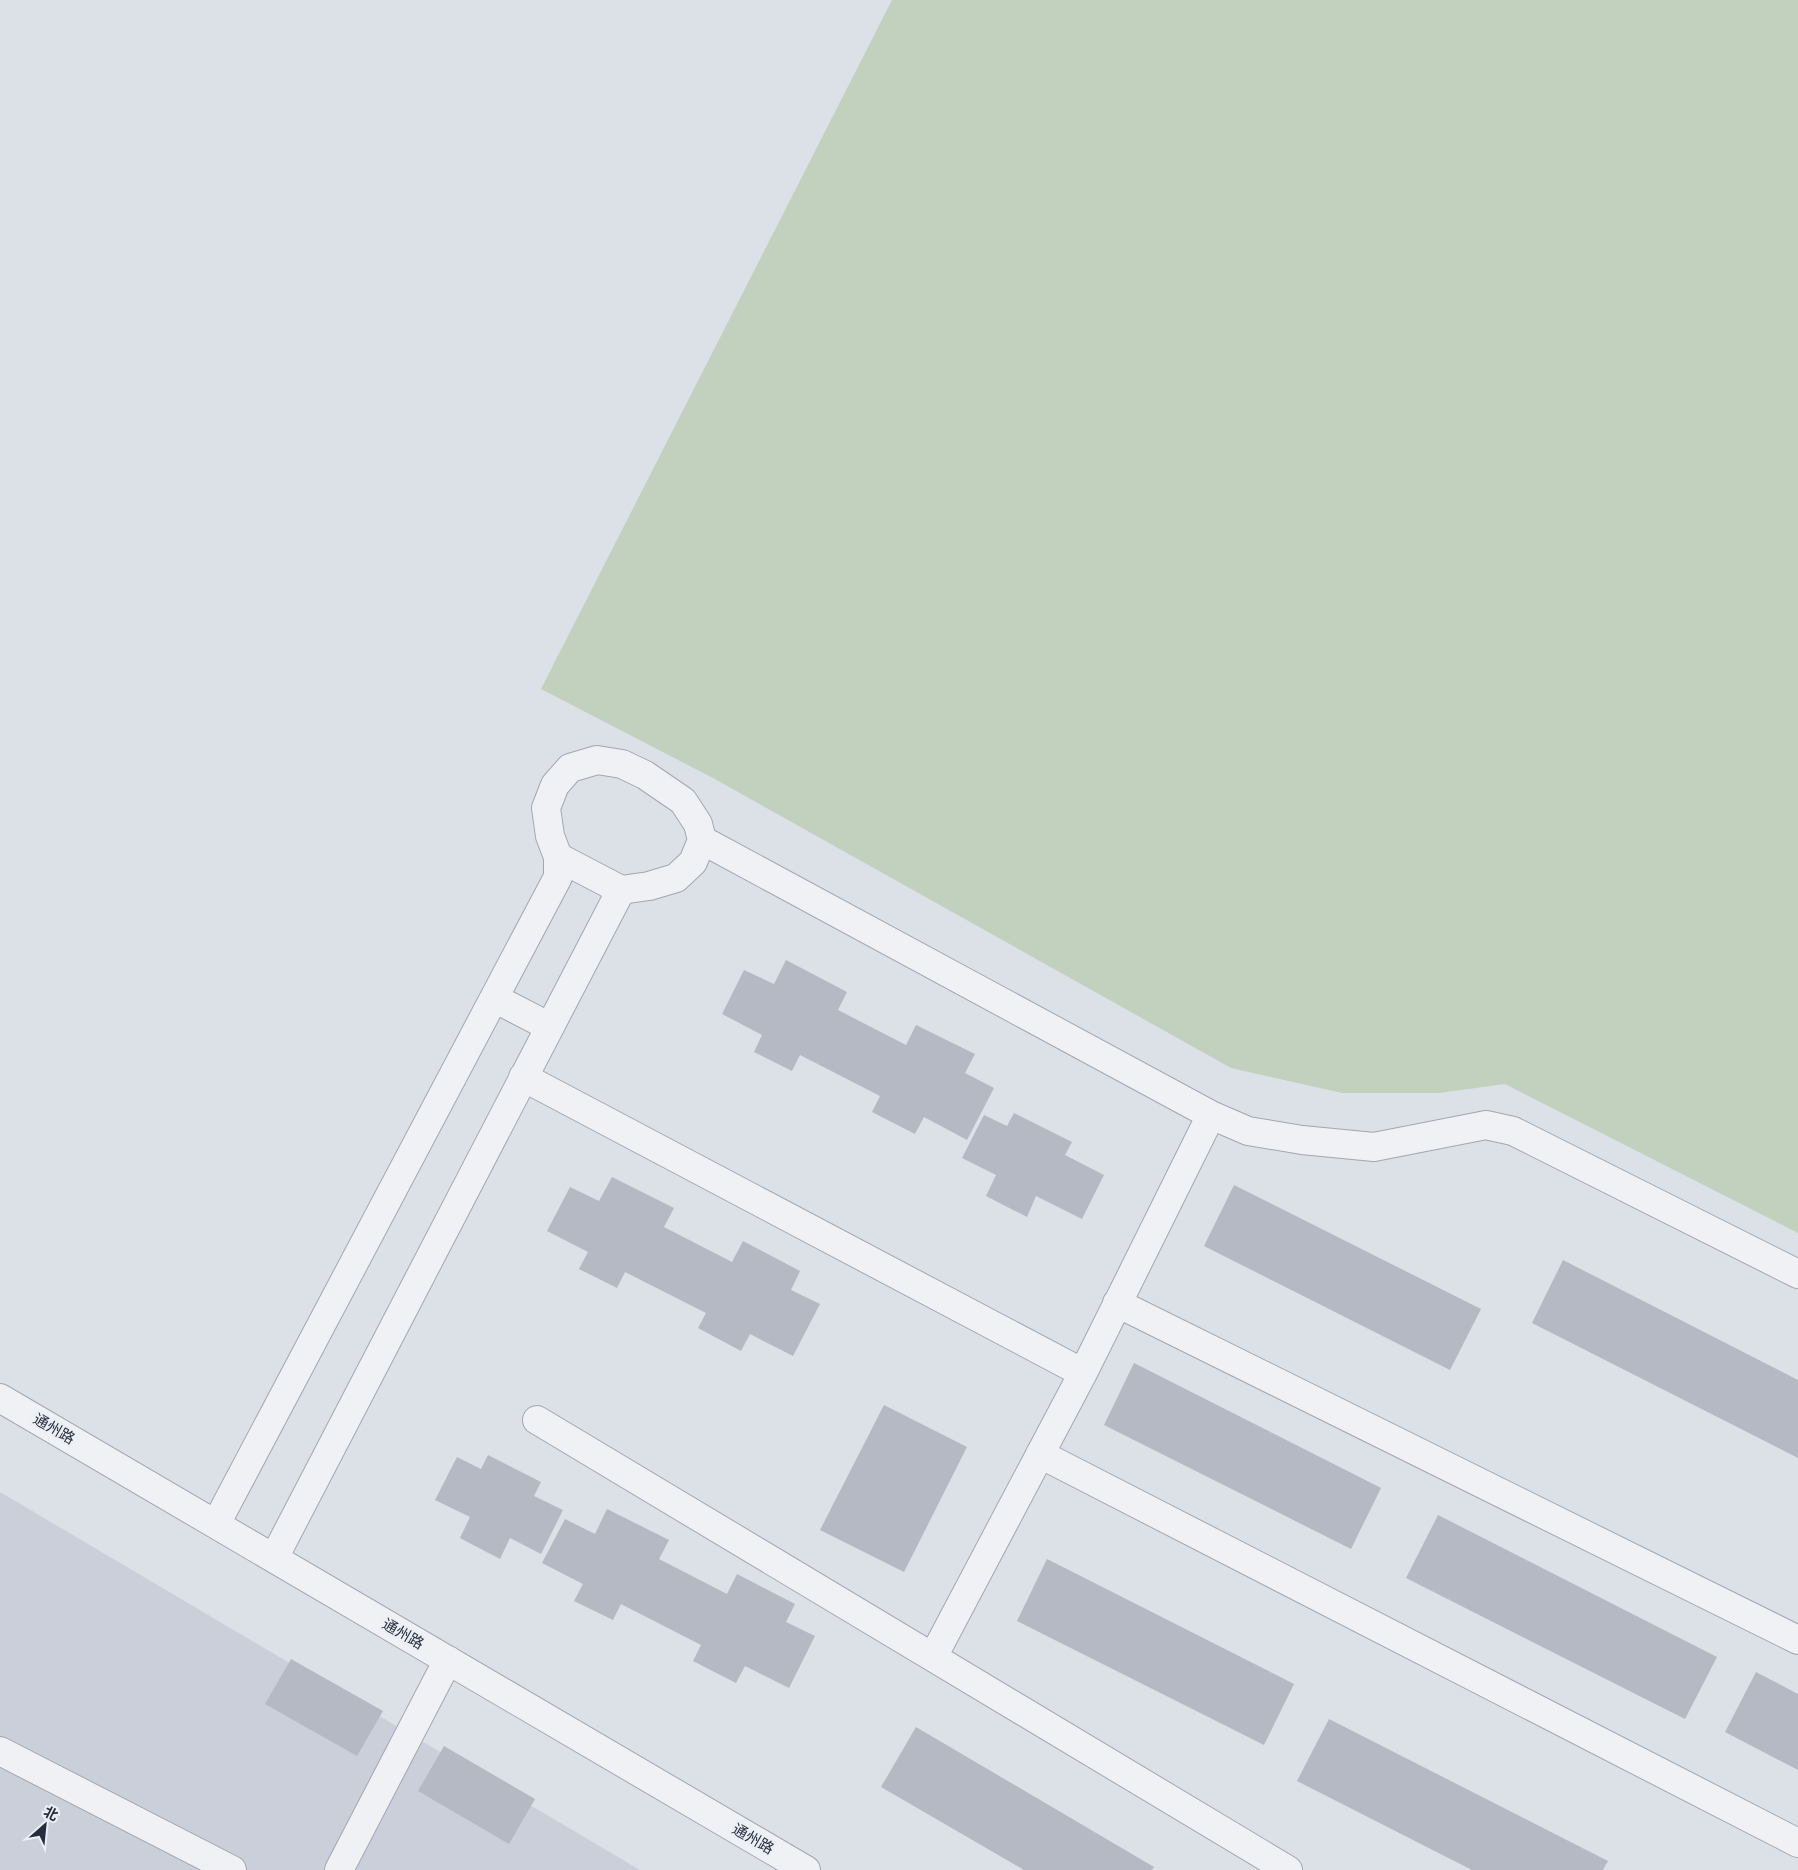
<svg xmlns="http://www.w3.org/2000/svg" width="1798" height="1870" viewBox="0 0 1798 1870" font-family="Roboto,'Noto Sans SC',sans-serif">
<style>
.built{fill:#cacfd9}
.green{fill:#c1d1bd}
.building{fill:#b4b9c4}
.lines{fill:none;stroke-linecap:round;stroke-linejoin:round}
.minor-casing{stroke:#a2a7b1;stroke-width:30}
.minor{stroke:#eff1f5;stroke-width:28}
.labels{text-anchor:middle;stroke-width:5;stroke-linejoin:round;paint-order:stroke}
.street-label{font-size:15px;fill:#262d3e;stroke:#eceff5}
</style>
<rect width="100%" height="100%" fill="#dce0e7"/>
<path class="built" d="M 0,1492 L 640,1870 L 0,1870 Z"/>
<path class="green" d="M 892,0 L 1798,0 L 1798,1233 L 1505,1084 L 1439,1093 L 1342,1093 L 1231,1068 L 713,778 L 541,689 Z"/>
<path class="building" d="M 786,960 L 847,992 L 838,1010 L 906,1045 L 916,1025 L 975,1054 L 965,1073 L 994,1088 L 967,1140 L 924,1117 L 915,1134 L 872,1112 L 880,1096 L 800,1055 L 792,1071 L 754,1052 L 762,1035 L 722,1014 L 744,970 L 774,984 Z
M 1014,1113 L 1072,1142 L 1065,1155 L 1104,1175 L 1082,1219 L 1036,1196 L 1027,1217 L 986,1196 L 996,1175 L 962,1158 L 984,1115 L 1007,1126 Z
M 612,1177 L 674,1208 L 664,1227 L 732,1262 L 743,1241 L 800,1271 L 791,1290 L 820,1304 L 793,1356 L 750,1334 L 741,1351 L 698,1328 L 706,1313 L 625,1272 L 617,1288 L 579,1269 L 588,1252 L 547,1231 L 570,1187 L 599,1201 Z
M 1234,1185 L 1481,1309 L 1450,1370 L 1204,1246 Z
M 1563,1260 L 1798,1380 L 1798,1458 L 1532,1323 Z
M 1134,1363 L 1381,1488 L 1351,1549 L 1104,1425 Z
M 884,1405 L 967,1447 L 904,1572 L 820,1530 Z
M 488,1455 L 541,1482 L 534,1496 L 563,1510 L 541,1554 L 510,1538 L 500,1559 L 460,1538 L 470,1517 L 435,1500 L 457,1457 L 481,1469 Z
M 607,1509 L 669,1540 L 659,1559 L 727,1594 L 737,1574 L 795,1604 L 786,1622 L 815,1636 L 789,1688 L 745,1666 L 736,1683 L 693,1661 L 701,1645 L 621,1604 L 613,1620 L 574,1601 L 583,1584 L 542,1563 L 565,1519 L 595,1534 Z
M 1438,1515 L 1717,1657 L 1685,1719 L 1406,1578 Z
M 1047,1559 L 1294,1684 L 1264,1745 L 1017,1621 Z
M 291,1659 L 383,1711 L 357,1756 L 265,1704 Z
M 1756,1672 L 1798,1694 L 1798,1770 L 1725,1732 Z
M 1329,1719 L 1608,1861 L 1603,1870 L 1472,1870 L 1297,1781 Z
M 916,1727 L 1154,1867 L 1152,1870 L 1024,1870 L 881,1787 Z
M 444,1746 L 535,1799 L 509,1844 L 418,1791 Z"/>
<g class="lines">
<defs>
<path id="minor" d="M 702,840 L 1211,1115 L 1248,1131 L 1302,1140 L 1374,1147 L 1486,1125 L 1513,1131 L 1798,1274
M 558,857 L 621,890
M 494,998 L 550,1027
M 523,1077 L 1083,1373
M 1117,1303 L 1798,1640
M 0,1398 L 806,1870
M 537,1420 L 1288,1870
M 1040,1454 L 1798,1843
M 216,1524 L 558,877 L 558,857 L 550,836 L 546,808 L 555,785 L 570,768 L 597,760 L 622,764 L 645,775 L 683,801 L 698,824 L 702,840 L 693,862 L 676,878 L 649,886 L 621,890 L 274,1558
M 933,1657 L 1083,1373 L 1211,1115
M 0,1751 L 232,1870
M 339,1870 L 448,1660"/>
</defs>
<use href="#minor" class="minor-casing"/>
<use href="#minor" class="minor"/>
</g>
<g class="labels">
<g class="street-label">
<text transform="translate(54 1429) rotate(30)" y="5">通州路</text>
<text transform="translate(403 1634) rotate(30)" y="5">通州路</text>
<text transform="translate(753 1839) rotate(30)" y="5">通州路</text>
</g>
</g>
<g transform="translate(45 1825) rotate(27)" stroke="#eceff5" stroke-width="4" paint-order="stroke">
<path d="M0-4L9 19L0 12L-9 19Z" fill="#262d3e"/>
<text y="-8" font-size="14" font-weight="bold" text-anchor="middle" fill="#262d3e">北</text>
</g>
</svg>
